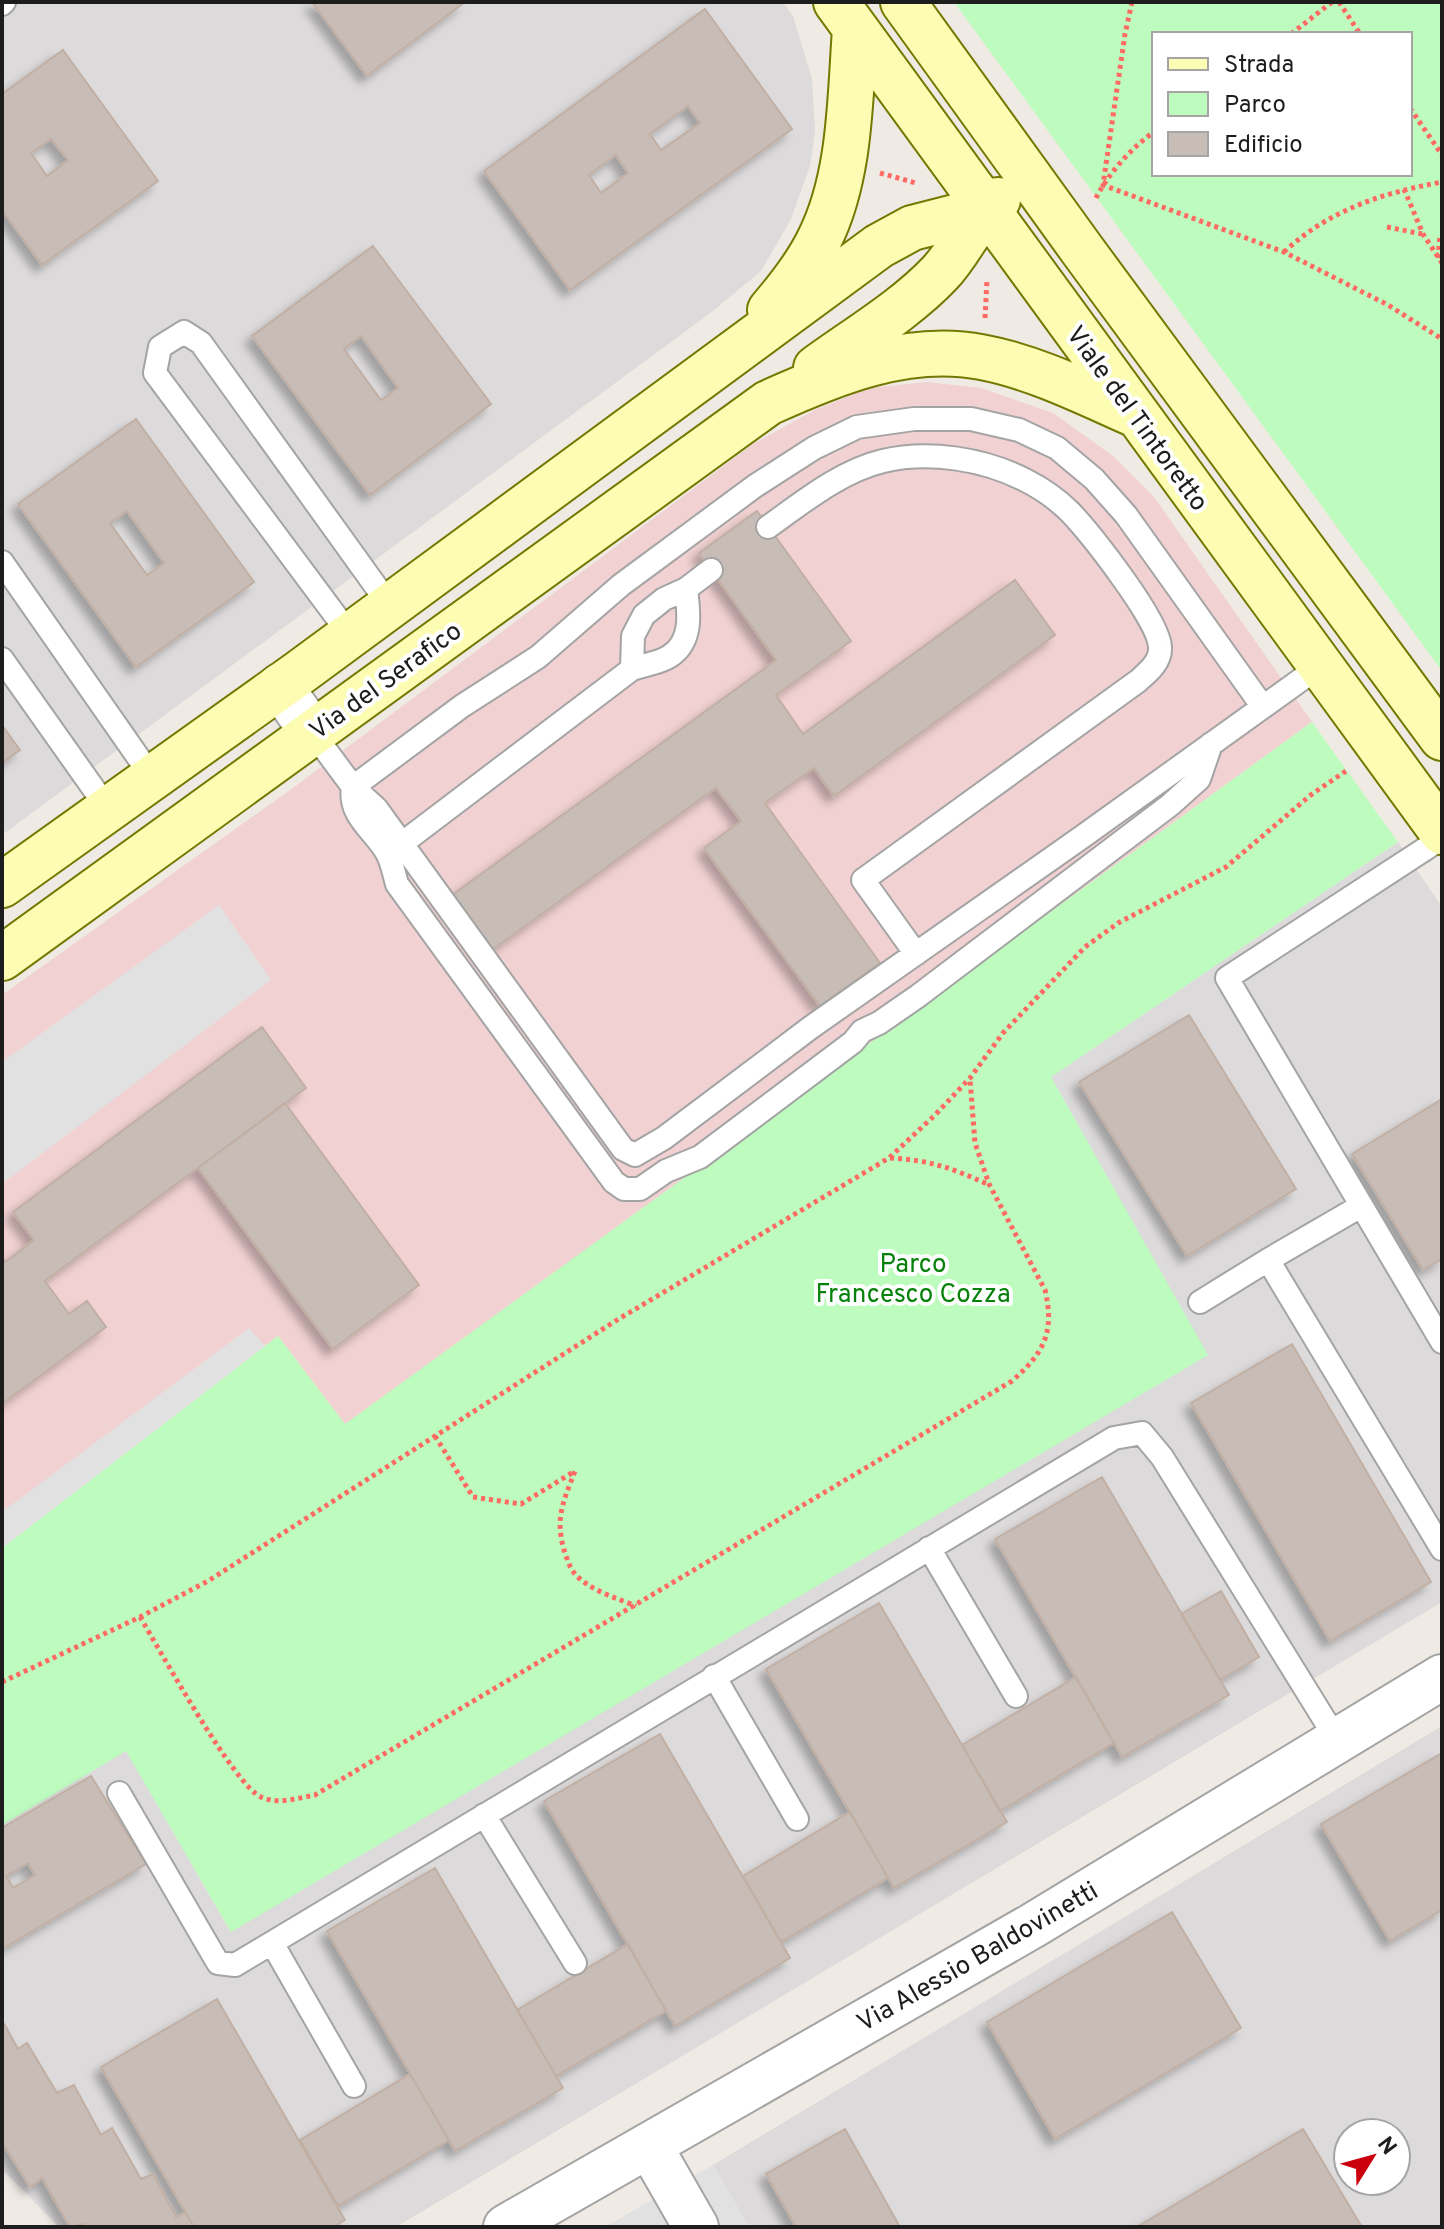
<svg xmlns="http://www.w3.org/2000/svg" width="1444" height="2229" viewBox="0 0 1444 2229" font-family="Overpass,sans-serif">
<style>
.residential{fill:#dcdada;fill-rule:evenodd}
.commercial{fill:#f1d1d2}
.park{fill:#bdfcbe;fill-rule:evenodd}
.parking{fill:#e1e1e1}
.building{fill:#c7bcb6;stroke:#c1afa4;stroke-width:2;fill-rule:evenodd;filter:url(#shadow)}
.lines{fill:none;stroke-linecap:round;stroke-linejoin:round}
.lane-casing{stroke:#a4a4a4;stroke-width:26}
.street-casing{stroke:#a4a4a4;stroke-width:48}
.secondary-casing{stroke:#737900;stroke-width:48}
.path{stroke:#ff6a64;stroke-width:5;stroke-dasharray:4 4;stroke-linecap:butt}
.lane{stroke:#fff;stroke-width:22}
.street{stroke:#fff;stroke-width:44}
.secondary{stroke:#fcfcb3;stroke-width:44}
.labels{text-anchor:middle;stroke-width:8;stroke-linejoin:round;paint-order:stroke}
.street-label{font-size:26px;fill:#1d1d1d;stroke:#fff}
.park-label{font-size:26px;fill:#068109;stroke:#fff}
</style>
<defs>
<filter id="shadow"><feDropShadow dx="-7" dy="7" stdDeviation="4" flood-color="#0004"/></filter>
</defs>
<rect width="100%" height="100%" fill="#efeae3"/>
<path class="residential" d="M 2,2 L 783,2 L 793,16 L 812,79 L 815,131 L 810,166 L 791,219 L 761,271 L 713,311 L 2,835 Z
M 1398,842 L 1442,907 L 1442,1602 L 396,2227 L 59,2227 L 2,2169 L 2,1825 L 126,1750 L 230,1931 L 1207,1355 L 1051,1077 Z
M 1442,1726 L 1442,2227 L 749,2227 L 713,2165 ZM 1348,2133 L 1396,2133 L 1396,2181 L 1348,2181 Z"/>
<path class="commercial" d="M 927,382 L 981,388 L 1053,413 L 1113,456 L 1154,497 L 1312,722 L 345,1425 L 278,1336 L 2,1548 L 2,995 L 293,788 L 753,444 L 815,410 L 869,388 Z"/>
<path class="park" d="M 954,2 L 1442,2 L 1442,671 ZM 1154,34 L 1410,34 L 1410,174 L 1154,174 Z
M 1312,722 L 1398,842 L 1051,1077 L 1208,1355 L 231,1932 L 126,1751 L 2,1825 L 2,1548 L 278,1336 L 345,1424 Z"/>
<path class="parking" d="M 219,905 L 271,980 L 2,1184 L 2,1062 Z
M 249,1328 L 265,1346 L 2,1548 L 2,1512 Z
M 713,2165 L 749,2227 L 605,2227 Z"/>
<path class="building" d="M 312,2 L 465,2 L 367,76 Z
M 705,9 L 792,129 L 570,290 L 484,171 ZM 688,106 L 700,123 L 661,150 L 650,134 ZM 616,155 L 628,173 L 601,193 L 589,175 Z
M 63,50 L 158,181 L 42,265 L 2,210 L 2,94 ZM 51,139 L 68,160 L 47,176 L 31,153 Z
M 373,246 L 491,404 L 370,495 L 252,336 ZM 361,336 L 398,388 L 381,400 L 344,349 Z
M 136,419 L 254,582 L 136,667 L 18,504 ZM 127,511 L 164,563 L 147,575 L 110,523 Z
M 757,511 L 851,641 L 776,695 L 803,734 L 1015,580 L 1055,635 L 834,796 L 814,768 L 765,803 L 880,963 L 820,1006 L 704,848 L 741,821 L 716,788 L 488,953 L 448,898 L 776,660 L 699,553 Z
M 2,725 L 20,750 L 2,763 Z
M 1189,1015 L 1296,1189 L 1187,1256 L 1079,1082 Z
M 262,1027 L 306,1088 L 45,1281 L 69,1314 L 87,1301 L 106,1327 L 2,1404 L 2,1258 L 5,1262 L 34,1240 L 13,1212 Z
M 1442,1099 L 1442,1259 L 1423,1270 L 1352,1154 Z
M 285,1103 L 419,1285 L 333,1349 L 198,1168 Z
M 1292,1344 L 1431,1582 L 1330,1641 L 1191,1403 Z
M 1102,1477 L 1229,1695 L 1122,1757 L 995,1539 Z
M 1221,1591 L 1259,1657 L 1220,1680 L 1181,1614 Z
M 879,1603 L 1007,1822 L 894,1888 L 766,1669 Z
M 1076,1677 L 1114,1743 L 1000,1811 L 962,1745 Z
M 660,1734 L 790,1958 L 675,2026 L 544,1801 Z
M 1442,1753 L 1442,1910 L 1390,1941 L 1321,1824 Z
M 91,1776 L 146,1864 L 2,1949 L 2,1828 ZM 28,1863 L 35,1875 L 13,1888 L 6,1876 Z
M 850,1812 L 888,1878 L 781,1942 L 743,1876 Z
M 435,1868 L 563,2088 L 455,2151 L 327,1931 Z
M 1172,1912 L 1241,2028 L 1055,2139 L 987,2022 Z
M 628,1944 L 666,2011 L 556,2076 L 517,2010 Z
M 217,1999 L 345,2220 L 333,2227 L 194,2227 L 101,2067 Z
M 2,2020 L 18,2049 L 27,2043 L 57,2093 L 74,2085 L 101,2135 L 112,2128 L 141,2179 L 153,2174 L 176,2217 L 185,2212 L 194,2227 L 85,2227 L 84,2224 L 70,2227 L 42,2178 L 30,2187 L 2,2142 Z
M 410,2074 L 449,2140 L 338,2206 L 300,2140 Z
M 845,2129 L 900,2227 L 796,2227 L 766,2174 Z
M 1303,2129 L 1362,2227 L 1137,2227 Z"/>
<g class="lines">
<defs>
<path id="lane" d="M 2,4 L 4,2
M 768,527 C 803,502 841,471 883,461 C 929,450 984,459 1025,480 C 1041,488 1057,499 1070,512 C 1090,533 1159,620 1160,647 C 1161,662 1148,672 1138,681 L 863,880 L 916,954
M 2,562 L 152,777
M 350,635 L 155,373 L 160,347 L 184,332 L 201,343 L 390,606
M 2,659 L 108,809
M 632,669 L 633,636 L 644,615 L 664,599 L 686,589 L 711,570
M 313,733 L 353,787 L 376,808 L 623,1149 L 635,1155 L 664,1138 L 810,1028 L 1082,837 L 1320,666
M 1211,744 L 1199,779 L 1170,805 L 918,996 L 879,1023 L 862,1031 L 853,1042 L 700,1157 L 666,1171 L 640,1189 L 624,1189 L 614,1182 L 397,884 C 394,874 392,862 387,853 C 375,831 348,816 353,787 L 462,706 L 538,657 L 621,585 L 755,486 L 814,448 L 857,427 L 914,419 L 971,419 L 1019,430 L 1057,448 L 1094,479 L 1126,515 L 1263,707
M 1442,838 L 1227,978 L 1442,1342
M 392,851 L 632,669 C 643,665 660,663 670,656 C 693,641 689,612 686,589
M 1361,1206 L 1268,1260 L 1442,1549
M 1200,1302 L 1268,1260
M 929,1548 L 1016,1696
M 714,1676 L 797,1819
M 119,1793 L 218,1963 L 235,1965 L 1114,1438 L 1142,1433 L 1162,1457 L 1337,1740
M 484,1815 L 575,1963
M 272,1943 L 354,2086"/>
<path id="street" d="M 280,686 L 313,733
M 649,2145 L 696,2227
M 506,2227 L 1032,1926 L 1442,1677"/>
<path id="secondary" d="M 836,2 L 1442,832
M 903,2 L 1083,251 L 1442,738
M 770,310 C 788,289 807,265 819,240 C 851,177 850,97 855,29
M 816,368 C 857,338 905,310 940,273 C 962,250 973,218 998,200
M 2,885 L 299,673 L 879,246 L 912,228 L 986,209
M 2,958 L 768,403 C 834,373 907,343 981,357 C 1035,367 1086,393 1136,415"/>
</defs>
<use href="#lane" class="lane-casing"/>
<use href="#street" class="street-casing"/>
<use href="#secondary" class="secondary-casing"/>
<path class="path" d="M 1132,2 L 1125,34 L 1103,185 L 1284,252 L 1388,305 L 1442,339
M 1339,2 L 1360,34
M 1291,34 L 1332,2
M 1410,108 L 1442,155
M 880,173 L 916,183
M 1404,189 L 1423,234 L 1442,263
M 1096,198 C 1108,174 1132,147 1154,132
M 1387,227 L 1422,234
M 1284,252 C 1329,210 1382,193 1442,182
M 1438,258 L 1440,235
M 985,318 L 987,280
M 890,1158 C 929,1160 952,1168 987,1184
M 435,1436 L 473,1497 L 521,1504 L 575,1471 C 563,1502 555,1518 564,1550 C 567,1558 569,1567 575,1574 C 589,1590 616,1598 636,1606
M 140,1617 C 160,1650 234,1785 261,1797 C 278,1805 298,1798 315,1795 L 1012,1381 C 1044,1353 1055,1332 1045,1290 L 989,1184 L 975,1143 L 970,1079
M 2,1682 L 140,1617 L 208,1581 L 617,1320 L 889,1158 L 934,1116 L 970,1078 L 1003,1033 L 1085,947 L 1118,923 L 1226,867 L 1312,794 L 1346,771"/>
<use href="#lane" class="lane"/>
<use href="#street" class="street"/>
<use href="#secondary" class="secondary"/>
</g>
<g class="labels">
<g class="street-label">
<text transform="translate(1138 418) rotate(54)" y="9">Viale del Tintoretto</text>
<text transform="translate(385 680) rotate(-36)" y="9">Via del Serafico</text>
<text transform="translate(977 1956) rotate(-30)" y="9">Via Alessio Baldovinetti</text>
</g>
<g class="park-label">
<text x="913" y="1272">Parco<tspan x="913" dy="30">Francesco Cozza</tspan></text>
</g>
</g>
<rect width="1444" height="2229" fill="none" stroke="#1d1d1d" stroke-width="8"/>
<rect x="1152" y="32" width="260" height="144" fill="#ffffff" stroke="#a5a5a5" stroke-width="2"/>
<rect x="1168" y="58" width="40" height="12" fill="#fcfcb3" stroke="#a5a5a5" stroke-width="2"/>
<text x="1224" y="72" font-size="24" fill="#1d1d1d">Strada</text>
<rect x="1168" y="92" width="40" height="24" fill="#bdfcbe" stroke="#a5a5a5" stroke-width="2"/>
<text x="1224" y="112" font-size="24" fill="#1d1d1d">Parco</text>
<rect x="1168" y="132" width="40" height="24" fill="#c7bcb6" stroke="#a5a5a5" stroke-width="2"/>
<text x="1224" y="152" font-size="24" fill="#1d1d1d">Edificio</text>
<g transform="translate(1372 2157) rotate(53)"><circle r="38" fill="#ffffff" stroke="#a5a5a5" stroke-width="2"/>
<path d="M0-6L14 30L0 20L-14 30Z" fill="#cb000d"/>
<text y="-12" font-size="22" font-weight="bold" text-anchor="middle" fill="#1d1d1d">N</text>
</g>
</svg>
